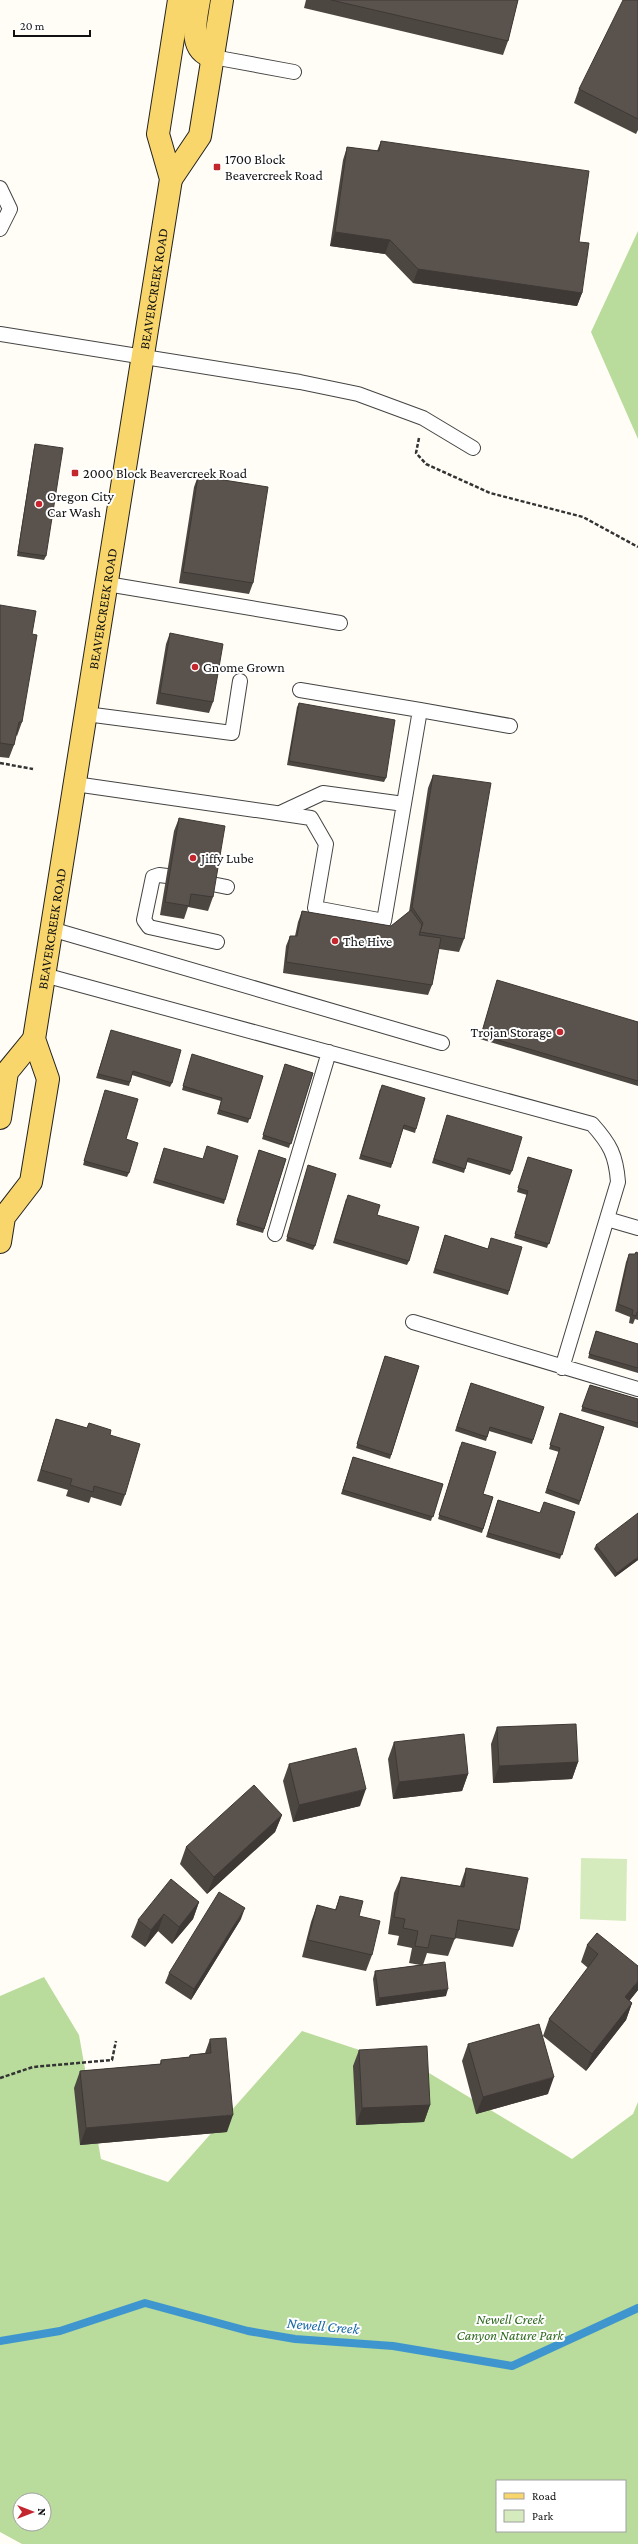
<svg xmlns="http://www.w3.org/2000/svg" width="638" height="2544" viewBox="0 0 638 2544" font-family="'Crimson Pro',serif">
<style>
.green{fill:#d5ebbd}
.forest{fill:#b9dc9c;fill-rule:evenodd}
.lines{fill:none;stroke-linecap:round;stroke-linejoin:round}
.stream{stroke:#3f96cf;stroke-width:8}
.service-casing{stroke:#444;stroke-width:16}
.primary-casing{stroke:#222;stroke-width:24}
.path{stroke:#333;stroke-width:2.5;stroke-dasharray:4 2;stroke-linecap:butt}
.service{stroke:#fff;stroke-width:14}
.primary{stroke:#f9d66b;stroke-width:22}
.wall{fill:#4d4742}
.shaded-wall{fill:#3f3936}
.building{fill:#5a524d;stroke:#3f3936}
.poi-dot{fill:#c4262e;stroke:#fff;stroke-width:1.5}
.labels{text-anchor:middle;stroke-width:4;stroke-linejoin:round;paint-order:stroke}
.poi-label{font-size:14px;fill:#111;stroke:#fff;text-anchor:start}
.street-label{font-size:14px;fill:#111;stroke:#fff}
.park-label{font-size:14px;font-style:italic;fill:#2f6b1f;stroke:#fff}
.water-label{font-size:15px;font-style:italic;fill:#1768a6;stroke:#fff}
</style>
<rect width="100%" height="100%" fill="#fffdf5"/>
<path class="green" d="M 581,1858 L 627,1859 L 626,1921 L 580,1919 Z"/>
<path class="forest" d="M 638,231 L 638,439 L 591,332 Z
M 44,1977 L 79,2035 L 101,2159 L 168,2182 L 302,2031 L 429,2073 L 572,2159 L 633,2114 L 638,2102 L 638,2544 L 22,2544 L 0,2532 L 0,1996 ZM 497,2481 L 625,2481 L 625,2531 L 497,2531 ZM 20,2500 L 44,2500 L 44,2524 L 20,2524 Z"/>
<g class="lines">
<path class="stream" d="M 0,2341 L 60,2331 L 145,2303 L 248,2331 L 295,2339 L 393,2346 L 512,2366 L 638,2308"/>
<defs>
<path id="service" d="M 213,57 L 294,72
M 0,188 L 10,209 L 0,229
M 0,334 L 300,382 L 358,394 L 423,418 L 473,448
M 107,584 L 340,623
M 420,710 L 510,726
M 86,714 L 232,733 L 240,681
M 75,784 L 311,818 L 326,844 L 315,908 L 384,921 L 420,710 L 300,690
M 280,813 L 323,793 L 404,804
M 167,876 L 159,875 L 153,877 L 144,920 L 149,927 L 217,942
M 212,884 L 227,887
M 51,929 L 442,1043
M 44,975 L 592,1124 C 610,1144 616,1155 618,1182 L 562,1368
M 607,1219 L 638,1228
M 275,1234 L 329,1052
M 413,1322 L 638,1389"/>
<g id="primary">
<path d="M 199,0 C 196,19 187,50 213,57"/>
<path d="M 171,179 L 200,136 L 222,0"/>
<path d="M 0,1118 L 7,1072 L 34,1039"/>
<path id="s1" d="M 0,1242 L 4,1217 L 31,1182 L 48,1079 L 34,1039 L 171,179 L 158,134 L 179,0"/>
</g>
</defs>
<use href="#service" class="service-casing"/>
<use href="#primary" class="primary-casing"/>
<path class="path" d="M 419,438 L 416,453 L 426,464 L 490,493 L 583,517 L 638,547
M 0,763 L 33,769
M 0,2078 L 33,2067 L 112,2060 L 116,2041"/>
<use href="#service" class="service"/>
<use href="#primary" class="primary"/>
</g>
<path class="wall" d="M 306,0 L 518,0 L 508,41 L 503,55 L 304,8 Z
M 638,0 L 638,130 L 636,134 L 574,103 L 579,89 Z
M 381,141 L 579,242 L 582,293 L 577,306 L 413,283 L 385,254 L 330,246 L 343,160 L 347,147 L 377,151 Z
M 35,444 L 46,556 L 44,560 L 17,556 L 34,448 Z
M 198,476 L 253,583 L 249,594 L 179,583 L 194,487 Z
M 0,605 L 32,634 L 22,722 L 17,736 L 16,735 L 14,745 L 9,758 L 0,757 Z
M 170,633 L 213,702 L 209,713 L 156,704 L 166,644 Z
M 299,703 L 386,778 L 384,782 L 287,765 L 297,707 Z
M 433,775 L 464,939 L 459,952 L 439,949 L 432,985 L 428,995 L 283,973 L 286,946 L 290,936 L 295,936 L 298,922 L 302,911 L 391,926 L 409,912 L 428,788 Z
M 179,818 L 213,897 L 208,911 L 188,907 L 184,919 L 160,915 L 174,831 Z
M 496,984 L 638,1022 L 638,1086 L 480,1039 Z
M 110,1034 L 172,1083 L 170,1087 L 132,1075 L 129,1086 L 96,1078 Z
M 191,1058 L 263,1076 L 248,1123 L 217,1114 L 221,1101 L 182,1090 Z
M 285,1064 L 313,1073 L 289,1148 L 262,1139 Z
M 380,1089 L 416,1129 L 415,1133 L 403,1129 L 391,1168 L 359,1159 Z
M 104,1093 L 126,1139 L 129,1173 L 127,1177 L 83,1165 Z
M 446,1119 L 512,1171 L 510,1175 L 467,1162 L 464,1173 L 432,1163 Z
M 259,1150 L 286,1159 L 263,1233 L 236,1225 Z
M 163,1151 L 203,1159 L 225,1200 L 224,1204 L 153,1183 Z
M 528,1157 L 572,1170 L 547,1248 L 514,1238 L 527,1195 L 517,1192 Z
M 307,1169 L 315,1246 L 313,1250 L 286,1241 Z
M 346,1199 L 377,1215 L 409,1261 L 407,1265 L 333,1243 Z
M 445,1235 L 488,1249 L 491,1238 L 509,1291 L 508,1295 L 433,1273 Z
M 636,1252 L 638,1253 L 638,1320 L 635,1319 L 633,1324 L 629,1323 L 630,1317 L 615,1311 L 626,1262 L 629,1254 L 635,1254 Z
M 596,1331 L 638,1344 L 638,1373 L 588,1358 Z
M 385,1356 L 419,1366 L 390,1459 L 356,1448 Z
M 471,1383 L 533,1440 L 532,1444 L 489,1431 L 486,1441 L 455,1431 Z
M 590,1385 L 638,1399 L 638,1428 L 581,1411 Z
M 560,1413 L 604,1427 L 579,1505 L 545,1493 L 559,1452 L 549,1449 Z
M 56,1419 L 87,1428 L 89,1423 L 110,1435 L 125,1495 L 121,1506 L 91,1497 L 89,1503 L 66,1496 L 68,1490 L 37,1481 L 53,1429 Z
M 460,1446 L 483,1494 L 493,1497 L 482,1533 L 438,1519 Z
M 353,1457 L 443,1484 L 431,1521 L 341,1494 Z
M 498,1500 L 540,1513 L 575,1512 L 560,1559 L 486,1537 Z
M 596,1545 L 638,1560 L 615,1577 L 594,1549 Z
M 497,1727 L 578,1762 L 572,1779 L 493,1783 L 491,1744 Z
M 394,1742 L 468,1774 L 462,1791 L 393,1799 L 388,1759 Z
M 289,1764 L 360,1806 L 293,1822 L 283,1781 Z
M 282,1815 L 275,1832 L 207,1894 L 180,1864 L 186,1847 Z
M 466,1868 L 519,1930 L 513,1947 L 455,1938 L 448,1956 L 427,1953 L 423,1965 L 446,1996 L 376,2006 L 373,1979 L 375,1971 L 420,1965 L 409,1963 L 412,1948 L 397,1945 L 399,1936 L 388,1934 L 394,1893 L 401,1877 L 460,1886 Z
M 340,1896 L 359,1916 L 372,1955 L 366,1971 L 302,1957 L 311,1922 L 317,1905 L 335,1910 Z
M 199,1902 L 193,1919 L 172,1944 L 158,1931 L 145,1947 L 131,1937 L 138,1920 Z
M 241,1919 L 191,2000 L 165,1983 L 169,1973 Z
M 597,1933 L 638,1990 L 629,2001 L 632,2003 L 626,2020 L 586,2071 L 543,2036 L 549,2019 L 588,1968 L 581,1962 L 587,1945 Z
M 210,2039 L 227,2132 L 80,2145 L 74,2088 L 80,2071 L 160,2064 L 161,2060 L 189,2057 L 190,2055 L 205,2053 Z
M 468,2044 L 548,2094 L 476,2114 L 462,2061 Z
M 359,2050 L 430,2105 L 424,2122 L 356,2125 L 353,2066 Z"/>
<path class="shaded-wall" d="M 335,232 L 390,240 L 385,254 L 330,246 Z
M 418,269 L 582,293 L 577,306 L 413,283 Z
M 638,1557 L 638,1560 L 615,1577 L 617,1573 Z
M 578,1762 L 572,1779 L 493,1783 L 499,1766 Z
M 468,1774 L 462,1791 L 393,1799 L 399,1782 Z
M 366,1789 L 360,1806 L 293,1822 L 299,1805 Z
M 282,1815 L 275,1832 L 207,1894 L 214,1877 Z
M 199,1902 L 193,1919 L 172,1944 L 179,1927 Z
M 245,1908 L 241,1919 L 191,2000 L 194,1989 Z
M 164,1914 L 158,1931 L 145,1947 L 151,1930 Z
M 638,1981 L 638,1990 L 619,2014 L 625,1997 Z
M 448,1989 L 446,1996 L 376,2006 L 379,1998 Z
M 632,2003 L 626,2020 L 586,2071 L 592,2054 Z
M 554,2077 L 548,2094 L 476,2114 L 483,2097 Z
M 430,2105 L 424,2122 L 356,2125 L 362,2108 Z
M 233,2115 L 227,2132 L 80,2145 L 86,2128 Z"/>
<path class="building" d="M 331,0 L 518,0 L 508,41 Z
M 623,0 L 638,0 L 638,119 L 579,89 Z
M 381,141 L 589,171 L 579,242 L 589,243 L 582,293 L 418,269 L 390,240 L 335,232 L 347,147 L 379,151 Z
M 35,444 L 63,448 L 46,556 L 18,552 Z
M 198,476 L 268,487 L 253,583 L 183,572 Z
M 0,605 L 36,611 L 32,634 L 37,635 L 22,722 L 19,722 L 14,745 L 0,743 Z
M 170,633 L 223,644 L 213,702 L 160,693 Z
M 299,703 L 395,720 L 386,778 L 289,761 Z
M 433,775 L 491,783 L 464,939 L 420,932 L 423,923 L 412,907 Z
M 179,818 L 225,826 L 213,897 L 191,894 L 189,906 L 165,902 Z
M 411,910 L 422,925 L 419,935 L 441,938 L 432,985 L 286,962 L 290,936 L 297,936 L 302,911 L 391,926 Z
M 497,980 L 638,1022 L 638,1081 L 481,1035 Z
M 111,1030 L 181,1050 L 172,1083 L 133,1071 L 130,1082 L 98,1074 Z
M 192,1054 L 263,1076 L 250,1119 L 219,1110 L 222,1098 L 183,1086 Z
M 285,1064 L 313,1073 L 291,1144 L 263,1135 Z
M 382,1085 L 425,1098 L 416,1129 L 404,1125 L 392,1164 L 361,1155 Z
M 105,1090 L 138,1099 L 126,1139 L 138,1143 L 129,1173 L 84,1161 Z
M 447,1115 L 522,1137 L 512,1171 L 468,1158 L 465,1169 L 434,1159 Z
M 207,1146 L 238,1156 L 225,1200 L 155,1179 L 164,1148 L 203,1159 Z
M 259,1150 L 286,1159 L 264,1229 L 237,1221 Z
M 528,1157 L 572,1170 L 549,1244 L 515,1234 L 528,1191 L 518,1188 Z
M 308,1165 L 336,1174 L 315,1246 L 287,1237 Z
M 348,1195 L 380,1205 L 377,1215 L 419,1227 L 409,1261 L 335,1239 Z
M 445,1235 L 488,1249 L 491,1238 L 522,1247 L 509,1291 L 435,1269 Z
M 636,1252 L 638,1253 L 638,1312 L 637,1312 L 636,1316 L 632,1315 L 633,1310 L 618,1304 L 629,1254 L 635,1254 Z
M 596,1331 L 638,1344 L 638,1368 L 589,1354 Z
M 385,1356 L 419,1366 L 391,1455 L 357,1444 Z
M 471,1383 L 544,1407 L 533,1440 L 490,1427 L 487,1437 L 457,1427 Z
M 590,1385 L 638,1399 L 638,1423 L 582,1407 Z
M 560,1413 L 604,1427 L 580,1501 L 547,1489 L 560,1448 L 550,1445 Z
M 56,1419 L 87,1428 L 89,1423 L 111,1430 L 110,1435 L 140,1444 L 125,1495 L 94,1486 L 93,1492 L 70,1485 L 72,1479 L 41,1470 Z
M 462,1442 L 496,1452 L 483,1494 L 493,1497 L 483,1529 L 439,1515 Z
M 353,1457 L 443,1484 L 433,1517 L 343,1490 Z
M 498,1500 L 540,1513 L 544,1502 L 575,1512 L 562,1555 L 488,1533 Z
M 638,1513 L 638,1557 L 617,1573 L 596,1545 Z
M 576,1724 L 578,1762 L 499,1766 L 497,1727 Z
M 464,1734 L 468,1774 L 399,1782 L 394,1742 Z
M 356,1748 L 366,1789 L 299,1805 L 289,1764 Z
M 254,1785 L 282,1815 L 214,1877 L 186,1847 Z
M 466,1868 L 528,1878 L 519,1930 L 458,1920 L 455,1939 L 431,1935 L 428,1948 L 415,1946 L 418,1931 L 403,1928 L 405,1919 L 394,1917 L 401,1877 L 464,1887 Z
M 171,1879 L 199,1902 L 179,1927 L 164,1914 L 151,1930 L 138,1920 Z
M 219,1892 L 245,1908 L 194,1989 L 169,1973 Z
M 340,1896 L 363,1901 L 359,1916 L 380,1921 L 372,1955 L 308,1940 L 317,1905 L 336,1910 Z
M 597,1933 L 638,1966 L 638,1981 L 625,1997 L 632,2003 L 592,2054 L 549,2019 L 598,1954 L 587,1945 Z
M 445,1962 L 448,1989 L 379,1998 L 375,1971 Z
M 539,2024 L 554,2077 L 483,2097 L 468,2044 Z
M 226,2038 L 233,2115 L 86,2128 L 80,2071 L 161,2064 L 161,2060 L 190,2057 L 190,2055 L 211,2053 L 210,2039 Z
M 427,2046 L 430,2105 L 362,2108 L 359,2050 Z"/>
<g class="poi-dot">
<rect x="213" y="163" width="8" height="8" rx="2"/>
<rect x="71" y="469" width="8" height="8" rx="2"/>
<circle cx="39" cy="504" r="4"/>
<circle cx="195" cy="667" r="4"/>
<circle cx="193" cy="858" r="4"/>
<circle cx="335" cy="941" r="4"/>
<circle cx="560" cy="1032" r="4"/>
</g>
<g class="labels">
<g class="poi-label">
<text x="225" y="164">1700 Block<tspan x="225" dy="16">Beavercreek Road</tspan></text>
<text x="83" y="478">2000 Block Beavercreek Road</text>
<text x="47" y="501">Oregon City<tspan x="47" dy="16">Car Wash</tspan></text>
<text x="203" y="672">Gnome Grown</text>
<text x="201" y="863">Jiffy Lube</text>
<text x="343" y="946">The Hive</text>
<text x="552" y="1037" text-anchor="end">Trojan Storage</text>
</g>
<g class="street-label">
<text dy="5" stroke="none"><textPath href="#s1" startOffset="976">BEAVERCREEK ROAD</textPath></text>
<text dy="5" stroke="none"><textPath href="#s1" startOffset="652">BEAVERCREEK ROAD</textPath></text>
<text dy="5" stroke="none"><textPath href="#s1" startOffset="328">BEAVERCREEK ROAD</textPath></text>
</g>
<g class="park-label">
<text x="510" y="2324">Newell Creek<tspan x="510" dy="16">Canyon Nature Park</tspan></text>
</g>
<g class="water-label">
<text transform="translate(323 2326) rotate(5)" y="5">Newell Creek</text>
</g>
</g>
<rect x="496" y="2480" width="130" height="52" fill="#ffffff" stroke="#a0a0a0"/>
<rect x="504" y="2493" width="20" height="6" fill="#f9d66b" stroke="#a0a0a0"/>
<text x="532" y="2500" font-size="12" fill="#111111">Road</text>
<rect x="504" y="2510" width="20" height="12" fill="#d5ebbd" stroke="#a0a0a0"/>
<text x="532" y="2520" font-size="12" fill="#111111">Park</text>
<g transform="translate(32 2512) rotate(90)"><circle r="19" fill="#ffffff" stroke="#a0a0a0"/>
<path d="M0-3L7 15L0 10L-7 15Z" fill="#c4262e"/>
<text y="-6" font-size="11" font-weight="bold" text-anchor="middle" fill="#111111">N</text>
</g>
<path d="M14 30v6h76v-6" fill="none" stroke="#111111" stroke-width="2"/>
<text x="20" y="30" font-size="12" fill="#111111" stroke="#ffffff" stroke-width="3" paint-order="stroke">20 m</text>
</svg>
